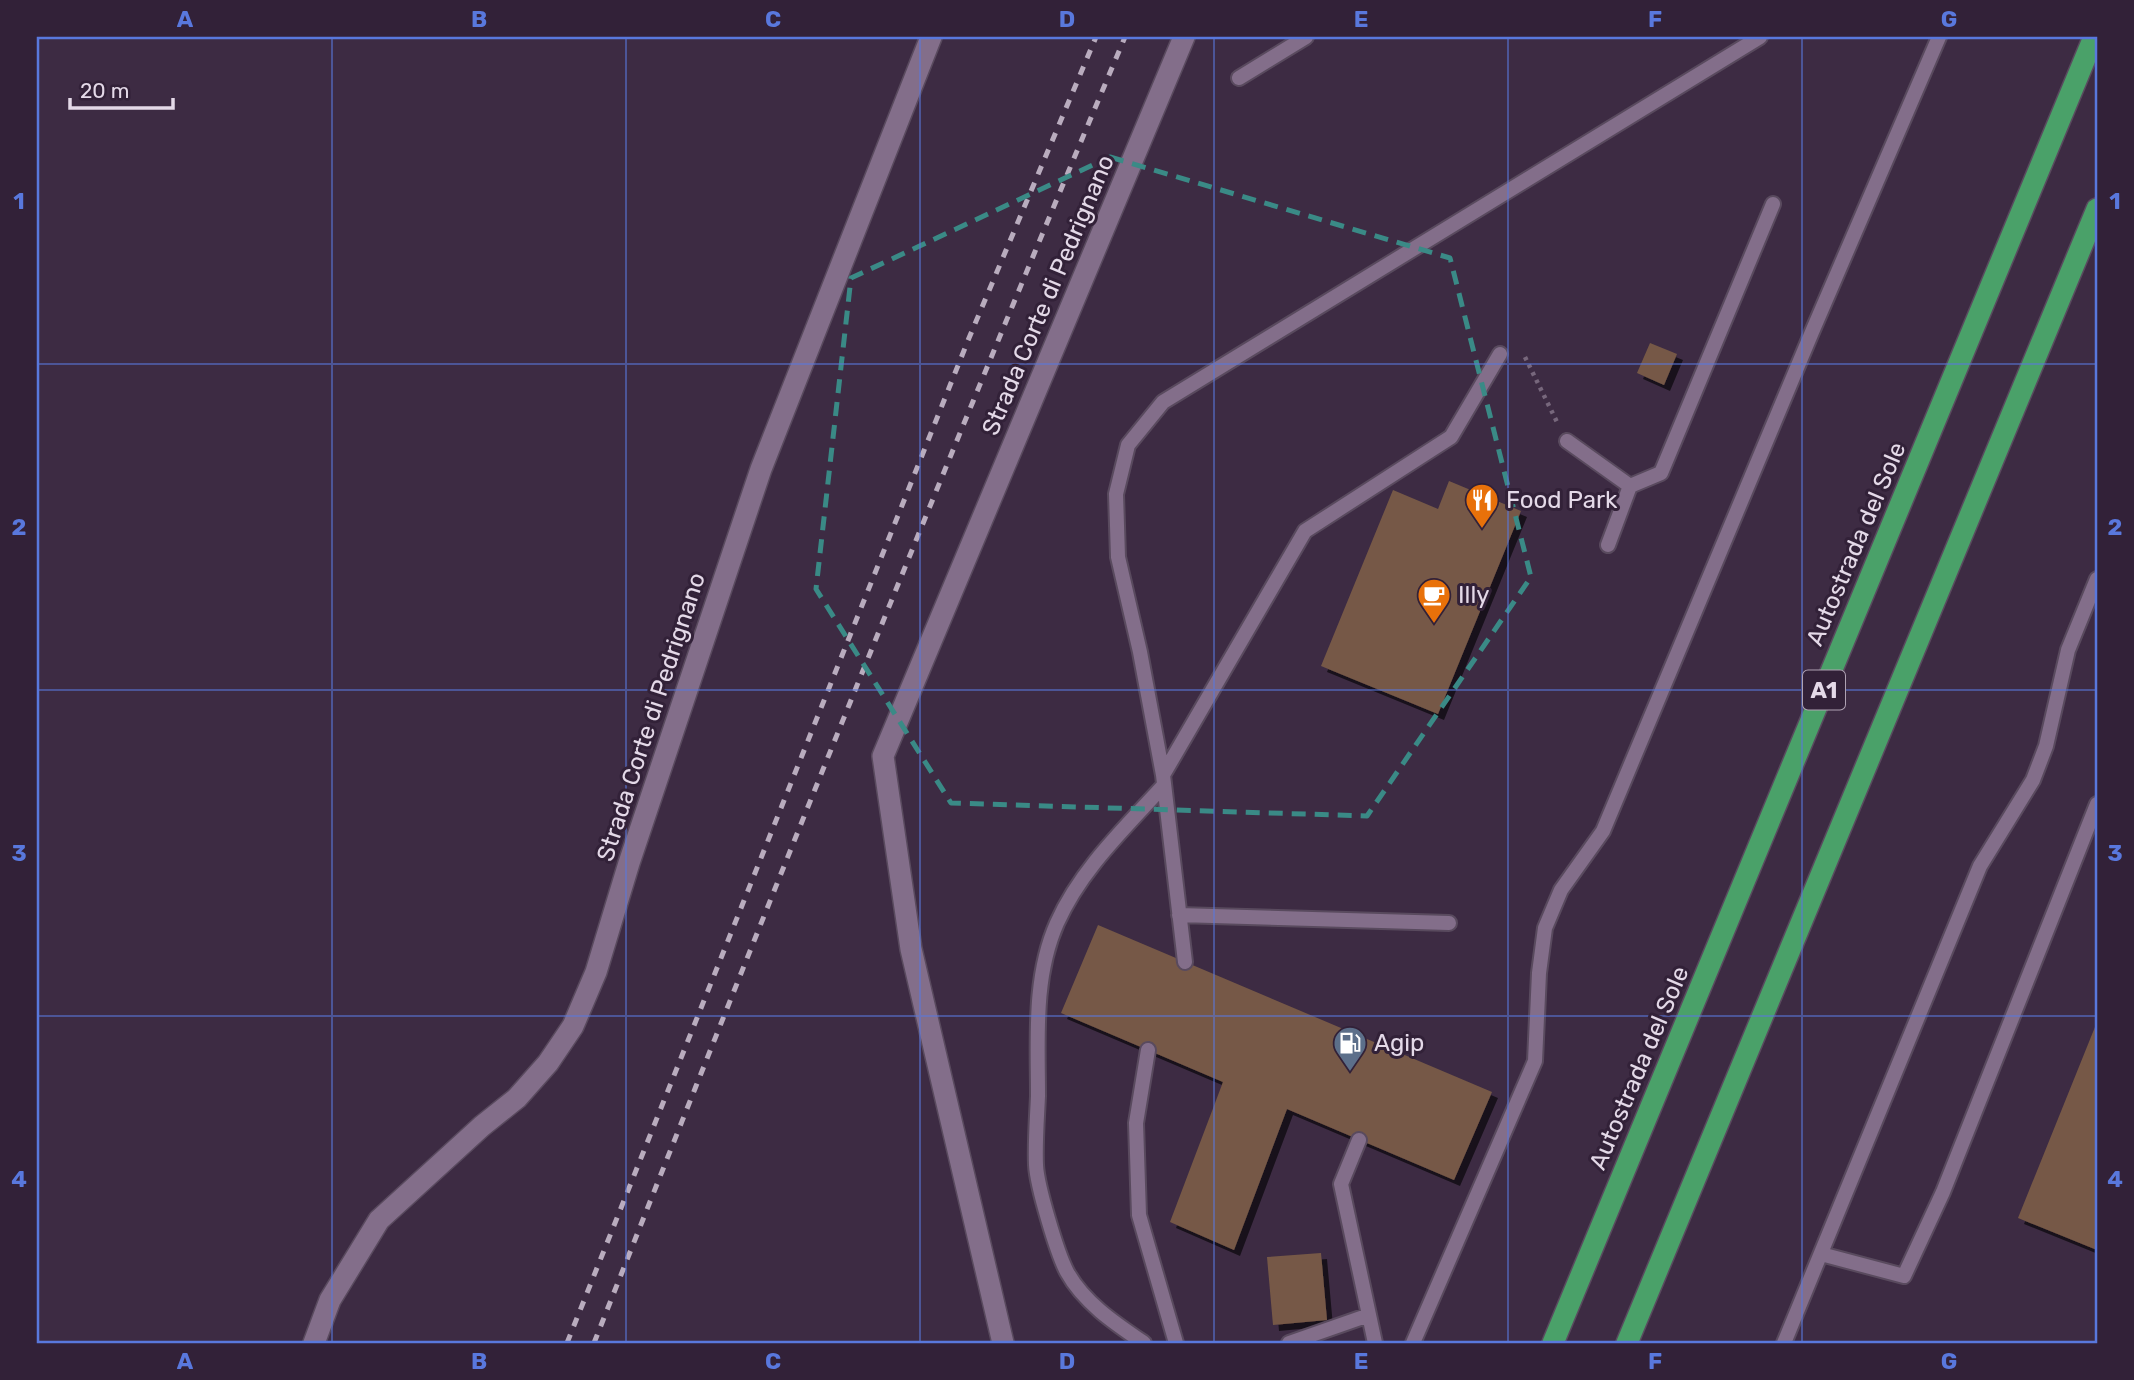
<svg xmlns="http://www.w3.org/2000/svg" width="2134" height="1380" viewBox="0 0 2134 1380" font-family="Rubik,sans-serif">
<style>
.building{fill:#765946;filter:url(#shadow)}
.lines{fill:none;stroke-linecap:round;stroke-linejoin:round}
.lane-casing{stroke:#594a5e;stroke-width:18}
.street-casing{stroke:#594a5e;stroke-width:24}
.highway-casing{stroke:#594a5e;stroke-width:24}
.path{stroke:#77677c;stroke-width:4.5;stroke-dasharray:3.5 5;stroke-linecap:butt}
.lane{stroke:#836e8a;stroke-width:14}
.street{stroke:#836e8a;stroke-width:21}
.highway{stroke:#4aa169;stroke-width:21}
.rail{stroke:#b9acbe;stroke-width:5;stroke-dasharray:9 9;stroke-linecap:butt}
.marked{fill:none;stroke:#3a8a86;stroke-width:5;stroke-dasharray:14 9;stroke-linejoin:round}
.grid{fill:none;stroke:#5978dd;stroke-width:2;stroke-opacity:0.55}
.labels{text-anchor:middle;stroke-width:6;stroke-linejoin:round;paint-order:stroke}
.shield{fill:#322138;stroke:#afa2b3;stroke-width:2}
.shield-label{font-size:23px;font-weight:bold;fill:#e4d9e8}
.street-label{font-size:24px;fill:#e4d9e8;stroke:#322138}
.poi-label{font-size:24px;fill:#e4d9e8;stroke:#322138;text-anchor:start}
.neatline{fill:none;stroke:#5978dd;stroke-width:2.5}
.grid-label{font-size:23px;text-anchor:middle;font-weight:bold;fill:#5978dd}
</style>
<defs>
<filter id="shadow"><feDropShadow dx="6" dy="6" stdDeviation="0" flood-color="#0009"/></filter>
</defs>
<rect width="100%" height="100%" fill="#3d2b43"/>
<path class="building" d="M 1650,343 L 1677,354 L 1664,385 L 1637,373 Z
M 1449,481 L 1521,511 L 1438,714 L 1321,666 L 1393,490 L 1438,509 Z
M 1098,925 L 1492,1092 L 1454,1180 L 1287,1109 L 1234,1250 L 1170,1222 L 1223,1082 L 1061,1013 Z
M 2095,1027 L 2097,1028 L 2097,1250 L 2018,1218 Z
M 1321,1253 L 1327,1320 L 1273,1325 L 1267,1257 Z"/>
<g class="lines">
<defs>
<path id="lane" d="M 1239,78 L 1306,37
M 1567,441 L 1630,486
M 1608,545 L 1630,486 L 1661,473 L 1773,204
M 1163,775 L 1305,531 L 1451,437 L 1500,354
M 1179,915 L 1449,923
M 1185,962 L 1163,775 L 1140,652 L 1118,557 L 1116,494 L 1128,445 L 1163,402 L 1760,37
M 1148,1050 L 1136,1123 L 1139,1215 L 1176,1343
M 1359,1140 L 1341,1184 L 1375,1343
M 1821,1254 L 1904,1276 L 1943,1192 L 2097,804
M 1144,1343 C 1116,1324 1084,1303 1067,1272 C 1057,1253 1037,1186 1036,1165 C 1035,1142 1037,1119 1038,1096 C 1038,1039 1033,977 1057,923 C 1081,869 1125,828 1164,785
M 1289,1343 L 1369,1315
M 1413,1343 L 1535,1061 L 1539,973 L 1545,928 L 1561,890 L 1603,831 L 1812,332 L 1939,37
M 1784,1343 L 1980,866 L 2033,780 L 2046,746 L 2068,650 L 2097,579"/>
<path id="street" d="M 314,1343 L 330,1300 L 379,1220 L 482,1126 L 517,1098 L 548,1063 L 573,1026 L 596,972 L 629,863 L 761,469 L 931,37
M 1003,1343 L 911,949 L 883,756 L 1184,37"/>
<path id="highway" d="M 1553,1343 L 2094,37
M 1627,1343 L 2097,209"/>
</defs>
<use href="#lane" class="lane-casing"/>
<use href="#street" class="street-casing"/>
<use href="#highway" class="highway-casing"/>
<path class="path" d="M 1525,357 L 1557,422"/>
<use href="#lane" class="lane"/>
<use href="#street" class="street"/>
<use href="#highway" class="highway"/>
<path class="rail" d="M 567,1343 L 969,338 L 1096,37
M 594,1343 C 767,906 942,470 1125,37"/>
</g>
<path class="marked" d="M 1110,157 L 1450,258 L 1531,577 L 1367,816 L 951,803 L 816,589 L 851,278 Z"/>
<path class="grid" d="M 332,37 L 332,1343M 626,37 L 626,1343M 920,37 L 920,1343M 1214,37 L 1214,1343M 1508,37 L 1508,1343M 1802,37 L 1802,1343M 37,364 L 2097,364M 37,690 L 2097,690M 37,1016 L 2097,1016"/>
<defs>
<symbol id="restaurant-pin" viewBox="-11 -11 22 30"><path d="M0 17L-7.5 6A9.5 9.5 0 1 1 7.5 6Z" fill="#e8710a" stroke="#322138"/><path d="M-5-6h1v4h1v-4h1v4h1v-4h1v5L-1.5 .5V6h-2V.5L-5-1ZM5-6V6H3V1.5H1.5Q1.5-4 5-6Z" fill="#fff"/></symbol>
<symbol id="cafe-pin" viewBox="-11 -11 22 30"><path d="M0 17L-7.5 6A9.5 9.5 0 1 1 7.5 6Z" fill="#e8710a" stroke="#322138"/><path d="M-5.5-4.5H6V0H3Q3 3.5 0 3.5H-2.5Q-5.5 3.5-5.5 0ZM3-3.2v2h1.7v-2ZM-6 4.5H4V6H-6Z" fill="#fff"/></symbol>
<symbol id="fuel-pin" viewBox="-11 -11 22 30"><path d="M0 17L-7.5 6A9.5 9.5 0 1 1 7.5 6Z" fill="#5c6f8a" stroke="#322138"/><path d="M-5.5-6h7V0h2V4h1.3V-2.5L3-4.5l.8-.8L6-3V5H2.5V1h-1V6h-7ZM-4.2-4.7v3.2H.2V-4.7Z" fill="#fff"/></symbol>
</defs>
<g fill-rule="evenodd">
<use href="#restaurant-pin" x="1463" y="481" width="38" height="52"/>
<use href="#cafe-pin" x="1415" y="576" width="38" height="52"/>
<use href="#fuel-pin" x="1331" y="1024" width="38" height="52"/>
</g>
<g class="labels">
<rect class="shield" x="1803" y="670.5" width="42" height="39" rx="5"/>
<g class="shield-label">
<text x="1824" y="698">A1</text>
</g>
<g class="street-label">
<text transform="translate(1048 295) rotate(-67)" y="8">Strada Corte di Pedrignano</text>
<text transform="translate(1856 544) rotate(-67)" y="8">Autostrada del Sole</text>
<text transform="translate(651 717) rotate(-72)" y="8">Strada Corte di Pedrignano</text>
<text transform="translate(1639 1068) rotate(-67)" y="8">Autostrada del Sole</text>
</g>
<g class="poi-label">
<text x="1506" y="508">Food Park</text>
<text x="1458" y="603">Illy</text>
<text x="1374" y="1051">Agip</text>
</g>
</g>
<rect width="2134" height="1380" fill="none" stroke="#322138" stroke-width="77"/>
<path d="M70 98v10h103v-10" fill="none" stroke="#e4d9e8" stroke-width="3.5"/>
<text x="80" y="98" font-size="21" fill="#e4d9e8" stroke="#322138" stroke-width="5" paint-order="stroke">20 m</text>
<rect x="38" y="38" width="2058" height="1304" class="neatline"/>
<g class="grid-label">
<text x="185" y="27">A</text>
<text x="479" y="27">B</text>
<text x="773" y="27">C</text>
<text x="1067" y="27">D</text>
<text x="1361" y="27">E</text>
<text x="1655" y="27">F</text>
<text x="1949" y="27">G</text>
<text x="19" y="209">1</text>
<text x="2115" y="209">1</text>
<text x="19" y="535">2</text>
<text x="2115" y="535">2</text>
<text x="19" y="861">3</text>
<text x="2115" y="861">3</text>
<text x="19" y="1187">4</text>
<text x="2115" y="1187">4</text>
<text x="185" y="1369">A</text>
<text x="479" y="1369">B</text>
<text x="773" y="1369">C</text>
<text x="1067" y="1369">D</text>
<text x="1361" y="1369">E</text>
<text x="1655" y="1369">F</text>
<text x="1949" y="1369">G</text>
</g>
</svg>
